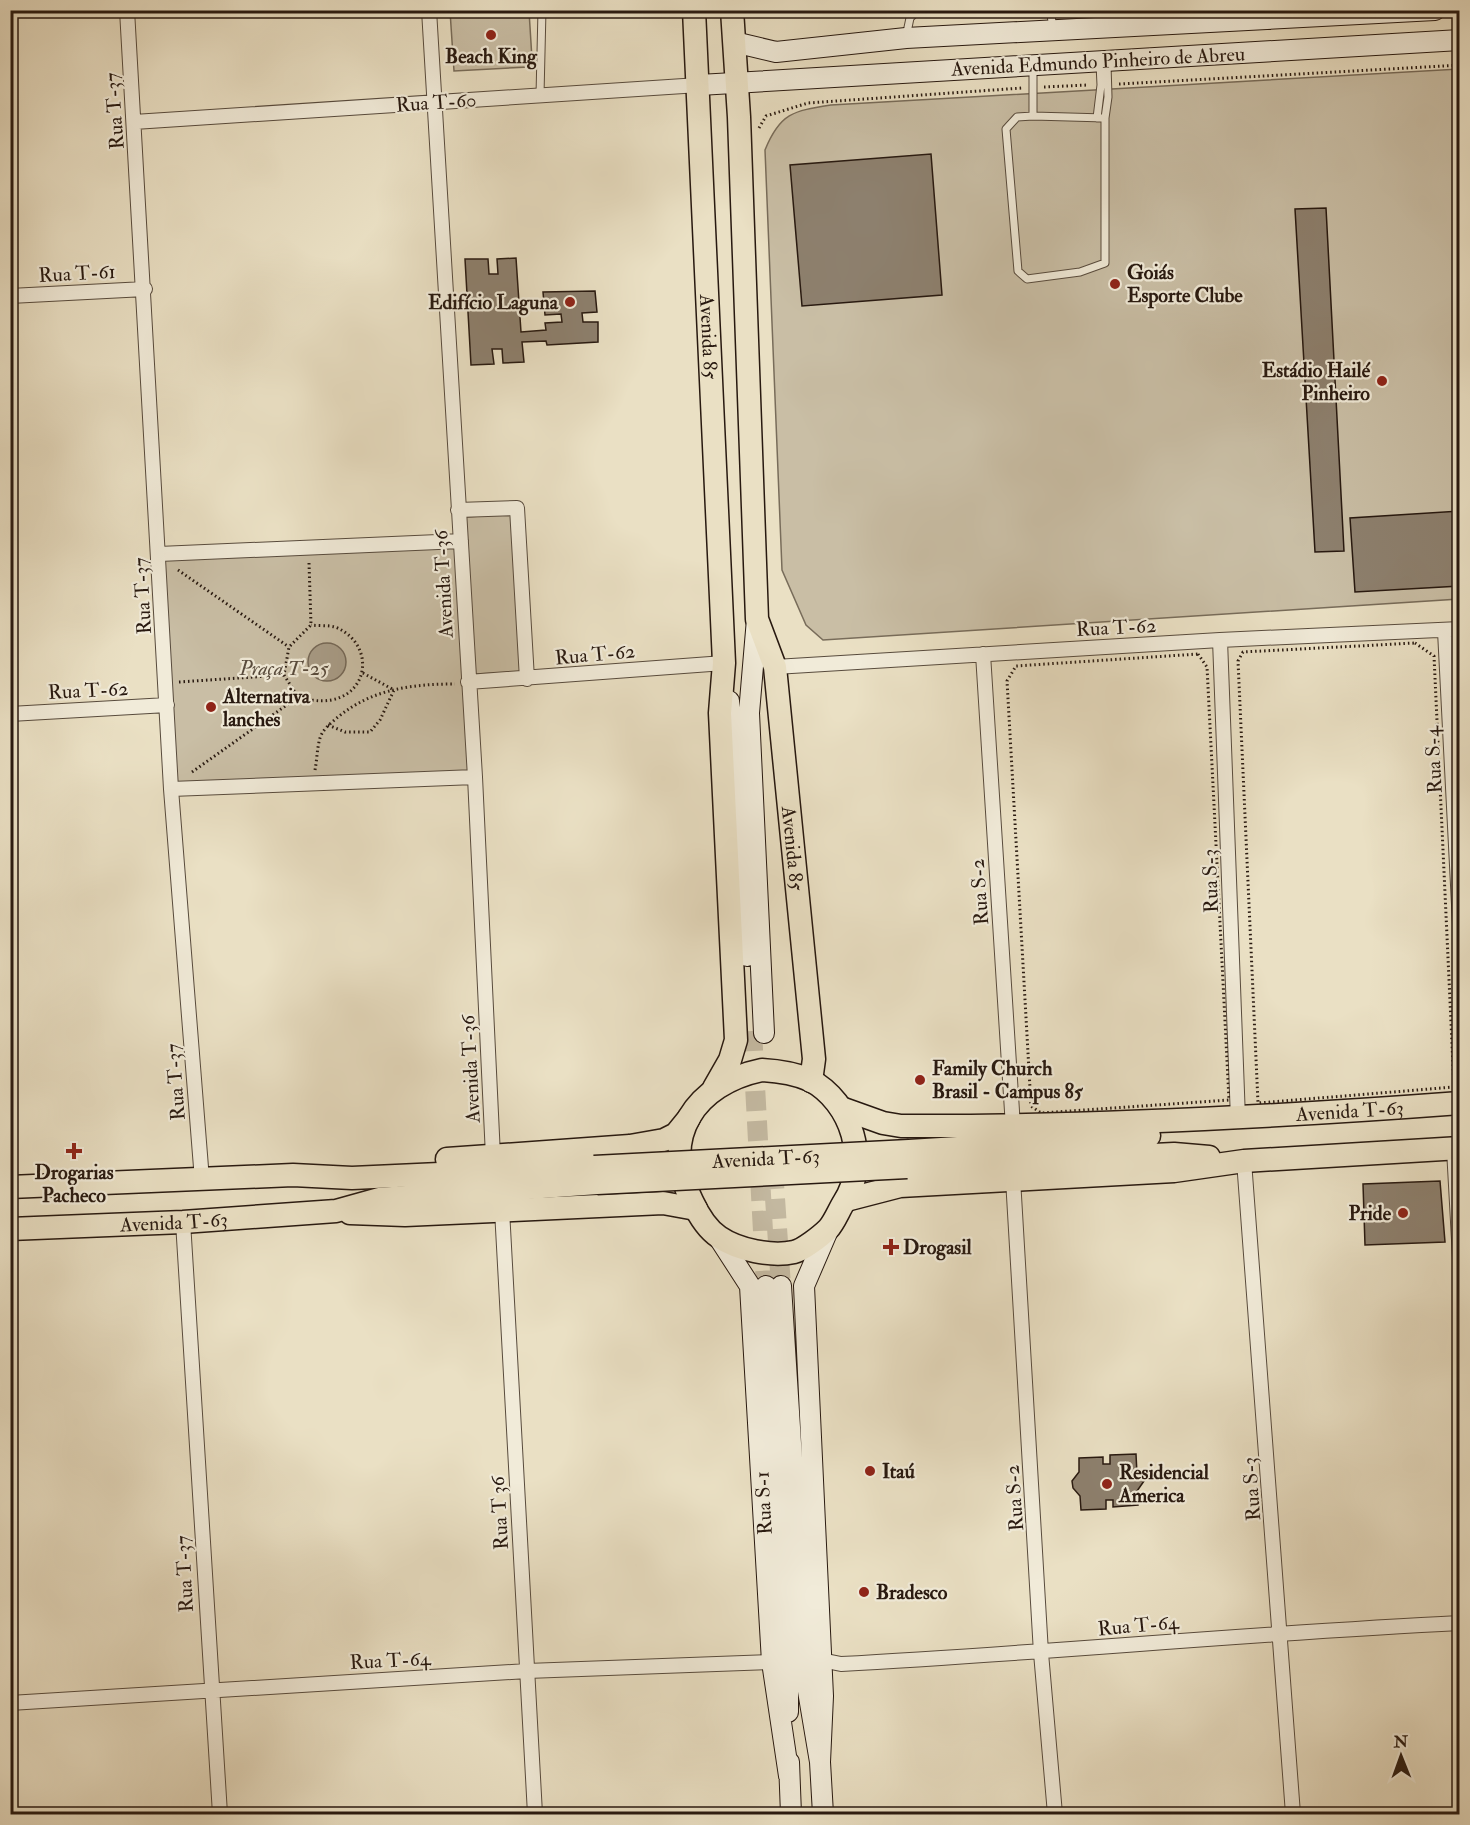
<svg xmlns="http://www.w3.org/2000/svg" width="1470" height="1825" viewBox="0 0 1470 1825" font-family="'IM FELL Double Pica',serif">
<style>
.green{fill:#c9bea5;stroke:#786c5a;stroke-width:1.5}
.water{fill:#a89c87;stroke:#756857;stroke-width:1.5}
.building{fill:#8d806e;stroke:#281910;stroke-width:1.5}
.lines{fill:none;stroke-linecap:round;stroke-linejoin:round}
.secondary-tunnel{stroke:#c3b8a0;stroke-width:20;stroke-dasharray:20 10;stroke-linecap:butt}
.service-casing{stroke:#584b3d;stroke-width:9}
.minor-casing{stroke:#584b3d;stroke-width:16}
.secondary-casing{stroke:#281910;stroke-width:22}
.primary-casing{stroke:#281910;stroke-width:25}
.path{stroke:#281910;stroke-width:3;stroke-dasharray:1.5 3;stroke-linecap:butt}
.service{stroke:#f1ebd9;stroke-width:7}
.minor{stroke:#f1ebd9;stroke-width:14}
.secondary{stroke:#f1ebd9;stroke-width:20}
.primary{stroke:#eae0c4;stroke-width:22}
.primary-bridge-casing{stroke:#281910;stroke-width:25;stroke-linecap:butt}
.primary-bridge{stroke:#eae0c4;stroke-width:22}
.poi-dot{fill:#8f2418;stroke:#f1ebd9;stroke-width:2}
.labels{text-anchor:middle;stroke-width:4.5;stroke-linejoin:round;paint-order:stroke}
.poi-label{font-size:20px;font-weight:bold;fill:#281910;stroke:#f1ebd9;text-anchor:start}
.street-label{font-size:20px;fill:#281910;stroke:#f1ebd9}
.park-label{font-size:20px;font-style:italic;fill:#584b3d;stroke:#f1ebd9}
</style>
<rect width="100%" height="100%" fill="#eae0c4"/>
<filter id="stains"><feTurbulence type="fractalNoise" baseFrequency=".00333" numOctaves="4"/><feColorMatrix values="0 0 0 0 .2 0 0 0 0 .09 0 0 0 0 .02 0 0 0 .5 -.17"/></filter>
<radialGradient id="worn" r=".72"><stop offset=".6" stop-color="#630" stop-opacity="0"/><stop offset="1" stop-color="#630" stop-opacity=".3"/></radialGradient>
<path class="green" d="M 450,11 L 529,11 L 532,59 L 529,67 L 454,71 Z
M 1459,69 L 1459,599 L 823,640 L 806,625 L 782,570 L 765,150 C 780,113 793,111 831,105 Z
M 511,514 L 520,672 L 475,674 L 466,517 Z
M 455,548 L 472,774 L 175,786 L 161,556 Z
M 1459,634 L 1459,767 L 1455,635 Z"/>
<path class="water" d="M308 662a19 19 0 1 1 38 0a19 19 0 1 1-38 0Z"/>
<path class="building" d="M 931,154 L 942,295 L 802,306 L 790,165 Z
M 1326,208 L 1344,551 L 1315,552 L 1295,209 Z
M 516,258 L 521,332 L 546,330 L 545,323 L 562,322 L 561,314 L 545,315 L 543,292 L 595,291 L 597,312 L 582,313 L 583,322 L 598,322 L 598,342 L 547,345 L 546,341 L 522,342 L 524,362 L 503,363 L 502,349 L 492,349 L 494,364 L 471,365 L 465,259 L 488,259 L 489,274 L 498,274 L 497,259 Z
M 1460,511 L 1460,586 L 1355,592 L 1350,518 Z
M 1440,1181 L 1445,1242 L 1365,1245 L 1363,1184 Z
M 1136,1454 L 1137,1474 L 1144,1481 L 1137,1491 L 1138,1505 L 1113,1507 L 1113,1500 L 1106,1500 L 1106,1509 L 1081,1510 L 1080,1496 L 1073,1488 L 1072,1481 L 1079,1472 L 1079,1458 L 1103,1457 L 1103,1464 L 1110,1464 L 1110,1455 Z"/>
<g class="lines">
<path class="secondary-tunnel" d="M 752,1031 L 766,1286
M 773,1169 L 781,1286"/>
<defs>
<path id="service" d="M 1050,10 L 1053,27
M 906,37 L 910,18 L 918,10
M 1033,66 L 1033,116 L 1105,118 L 1105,263 L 1080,272 L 1027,279 L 1018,271 L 1006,129 L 1017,117 L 1033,116
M 540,95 L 542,10
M 1097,118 L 1101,85 L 1100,64
M 1105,118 L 1108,97 L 1107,64"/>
<path id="minor" d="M 127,10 L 171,789 L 202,1180
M 429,10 L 475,777 L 493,1156
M 134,122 L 699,85
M 10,296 L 145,289
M 458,510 L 517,508 L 527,679
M 159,554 L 461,541
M 1445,631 L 1460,924
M 1220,640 L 1238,1119
M 983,654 L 1013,1127
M 775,667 L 1220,640 L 1460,629
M 468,682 L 724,663
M 10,714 L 167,705
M 171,789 L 475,777
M 1454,1149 L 1460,1258
M 1244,1161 L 1293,1814
M 1013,1179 L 1041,1653 L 1055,1814
M 502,1210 L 535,1814
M 183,1222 L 220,1814
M 821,1660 L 841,1664 C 1047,1653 1253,1633 1460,1623
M 10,1703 L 527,1671 L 772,1662"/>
<path id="secondary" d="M 734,42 L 776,52 L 906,38 L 1435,10
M 699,85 L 1460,40
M 757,619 L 749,713 L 764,1033
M 729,701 L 747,956
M 719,1238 L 750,1286 L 772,1662 L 789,1776
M 766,1286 L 788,1661 L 788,1712
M 781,1286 L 806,1679 L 820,1762 L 823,1814
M 789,1762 L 791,1814
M 820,1762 L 823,1696 L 804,1286 L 829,1228"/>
<g id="primary">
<path id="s1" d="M 694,10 L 724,663 L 720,713 L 736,1040 L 730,1060 L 714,1088"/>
<path id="s2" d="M 732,10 L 739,117 L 757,619 L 775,667 L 814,1059 L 811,1081"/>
<path d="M 762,1070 C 779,1071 794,1073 810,1080 C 852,1102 870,1162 844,1202 C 839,1210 834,1223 828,1229 C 821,1236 803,1250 794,1252 C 772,1257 738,1250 719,1237 C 707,1229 698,1214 692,1201 C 659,1137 695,1084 762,1070 Z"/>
<path id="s3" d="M 841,1108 L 883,1123 L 901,1126 C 1088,1127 1274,1117 1460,1103"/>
<path d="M 909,1151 L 1149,1136"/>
<path d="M 447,1159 L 630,1146 L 664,1140 L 676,1134 L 689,1118"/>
<path d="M 907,1167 L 1174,1154 L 1209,1157"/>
<path d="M 10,1187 L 293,1175 L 352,1178 L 594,1167"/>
<path d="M 846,1200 L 900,1186 L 1174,1171 L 1244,1161 L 1460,1148"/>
<path d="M 350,1213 L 405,1215 L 663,1203 L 696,1209"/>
<path id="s4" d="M 10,1229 L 183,1222 L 336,1211 L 379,1199 L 597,1183"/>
</g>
</defs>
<use href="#service" class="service-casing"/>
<use href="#minor" class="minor-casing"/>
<use href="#secondary" class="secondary-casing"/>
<use href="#primary" class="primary-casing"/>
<path class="path" d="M 1119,84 L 1460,65
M 1044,87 L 1088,85
M 759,128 L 766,116 L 808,103 L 1022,88
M 309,563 L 311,625 L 289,647 L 284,675 L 298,697 C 367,718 383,646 335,627 C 328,625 318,626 311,625
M 178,570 L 289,647
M 1415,643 L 1434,656 L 1454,1087 L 1258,1103 L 1238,661 L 1243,652 Z
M 1198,654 L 1207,667 L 1229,1100 L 1041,1113 L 1031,1106 L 1007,681 L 1016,666 Z
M 179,682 L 284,675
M 328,725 L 345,732 L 370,732 L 380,720 L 394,690 L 361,672
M 315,770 C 317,760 317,748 320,738 C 323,729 331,723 338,717 C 372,689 412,684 455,684
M 192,772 L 298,697"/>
<use href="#service" class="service"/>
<use href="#minor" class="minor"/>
<use href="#secondary" class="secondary"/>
<use href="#primary" class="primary"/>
<defs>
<g id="primary-bridge">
<path id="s5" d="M 594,1167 L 909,1151"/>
<path d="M 597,1183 L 907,1167"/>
</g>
</defs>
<use href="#primary-bridge" class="primary-bridge-casing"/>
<use href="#primary-bridge" class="primary-bridge"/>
</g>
<g class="poi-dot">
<circle cx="491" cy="35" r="6"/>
<circle cx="1115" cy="284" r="6"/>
<circle cx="570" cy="302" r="6"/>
<circle cx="1382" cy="381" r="6"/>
<circle cx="211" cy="707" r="6"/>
<circle cx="920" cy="1080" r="6"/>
<path d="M71 1142h6v6h6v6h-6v6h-6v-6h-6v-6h6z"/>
<circle cx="1403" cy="1213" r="6"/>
<path d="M888 1238h6v6h6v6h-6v6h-6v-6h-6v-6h6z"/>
<circle cx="870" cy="1471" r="6"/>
<circle cx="1107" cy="1484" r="6"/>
<circle cx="864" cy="1592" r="6"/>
</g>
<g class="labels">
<g class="poi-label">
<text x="491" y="63" text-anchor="middle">Beach King</text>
<text x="1127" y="279">Goiás<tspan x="1127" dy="23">Esporte Clube</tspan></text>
<text x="558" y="309" text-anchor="end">Edifício Laguna</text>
<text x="1370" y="377" text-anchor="end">Estádio Hailé<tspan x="1370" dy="23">Pinheiro</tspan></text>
<text x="223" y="703">Alternativa<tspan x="223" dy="23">lanches</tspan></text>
<text x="932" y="1075">Family Church<tspan x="932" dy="23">Brasil - Campus 85</tspan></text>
<text x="74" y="1179" text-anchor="middle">Drogarias<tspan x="74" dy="23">Pacheco</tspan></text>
<text x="1391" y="1220" text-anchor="end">Pride</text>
<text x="903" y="1254">Drogasil</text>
<text x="882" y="1478">Itaú</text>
<text x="1119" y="1479">Residencial<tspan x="1119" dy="23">America</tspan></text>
<text x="876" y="1599">Bradesco</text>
</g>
<g class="street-label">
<text transform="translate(1098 61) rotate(-3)" y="7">Avenida Edmundo Pinheiro de Abreu</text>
<text transform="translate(436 102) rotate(-4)" y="7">Rua T-60</text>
<text transform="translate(114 111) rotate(-94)" y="7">Rua T-37</text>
<text transform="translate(77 273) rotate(-3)" y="7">Rua T-61</text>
<text dy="7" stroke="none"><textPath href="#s1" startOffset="327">Avenida 85</textPath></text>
<text transform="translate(443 584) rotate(-93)" y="7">Avenida T-36</text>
<text transform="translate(142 596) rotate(-93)" y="7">Rua T-37</text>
<text transform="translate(1116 627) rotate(-3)" y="7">Rua T-62</text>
<text transform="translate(595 654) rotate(-5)" y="7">Rua T-62</text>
<text transform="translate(88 690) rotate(-3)" y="7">Rua T-62</text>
<text transform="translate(1433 760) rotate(-93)" y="7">Rua S-4</text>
<text dy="7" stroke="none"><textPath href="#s2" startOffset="843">Avenida 85</textPath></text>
<text transform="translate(1210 881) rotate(-92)" y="7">Rua S-3</text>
<text transform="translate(979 892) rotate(-94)" y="7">Rua S-2</text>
<text transform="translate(470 1069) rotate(-93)" y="7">Avenida T-36</text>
<text transform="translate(175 1082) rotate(-94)" y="7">Rua T-37</text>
<text dy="7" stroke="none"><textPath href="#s3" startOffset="512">Avenida T-63</textPath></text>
<text dy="7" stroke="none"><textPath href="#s5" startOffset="172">Avenida T-63</textPath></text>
<text dy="7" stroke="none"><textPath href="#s4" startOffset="164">Avenida T-63</textPath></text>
<text transform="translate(1251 1489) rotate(-94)" y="7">Rua S-3</text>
<text transform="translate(1014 1498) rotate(-94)" y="7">Rua S-2</text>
<text transform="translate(763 1503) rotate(-93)" y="7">Rua S-1</text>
<text transform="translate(499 1513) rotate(-93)" y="7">Rua T 36</text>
<text transform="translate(184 1574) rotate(-93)" y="7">Rua T-37</text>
<text transform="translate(1138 1625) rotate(-5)" y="7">Rua T-64</text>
<text transform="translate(390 1660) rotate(-3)" y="7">Rua T-64</text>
</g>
<g class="park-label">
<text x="284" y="675">Praça T-25</text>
</g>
</g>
<rect width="1470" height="1825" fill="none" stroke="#eae0c4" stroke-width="36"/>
<rect x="12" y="12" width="1446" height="1801" fill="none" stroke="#281910" stroke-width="3"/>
<rect x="18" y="18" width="1434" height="1789" fill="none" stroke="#281910" stroke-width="1.5"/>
<g transform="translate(1401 1756) rotate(359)" stroke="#f1ebd9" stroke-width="4.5" paint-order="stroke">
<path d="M0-4.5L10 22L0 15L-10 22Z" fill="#281910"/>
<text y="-9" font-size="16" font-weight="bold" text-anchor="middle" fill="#281910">N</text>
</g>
<rect width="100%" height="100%" filter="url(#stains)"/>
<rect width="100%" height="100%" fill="url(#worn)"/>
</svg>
